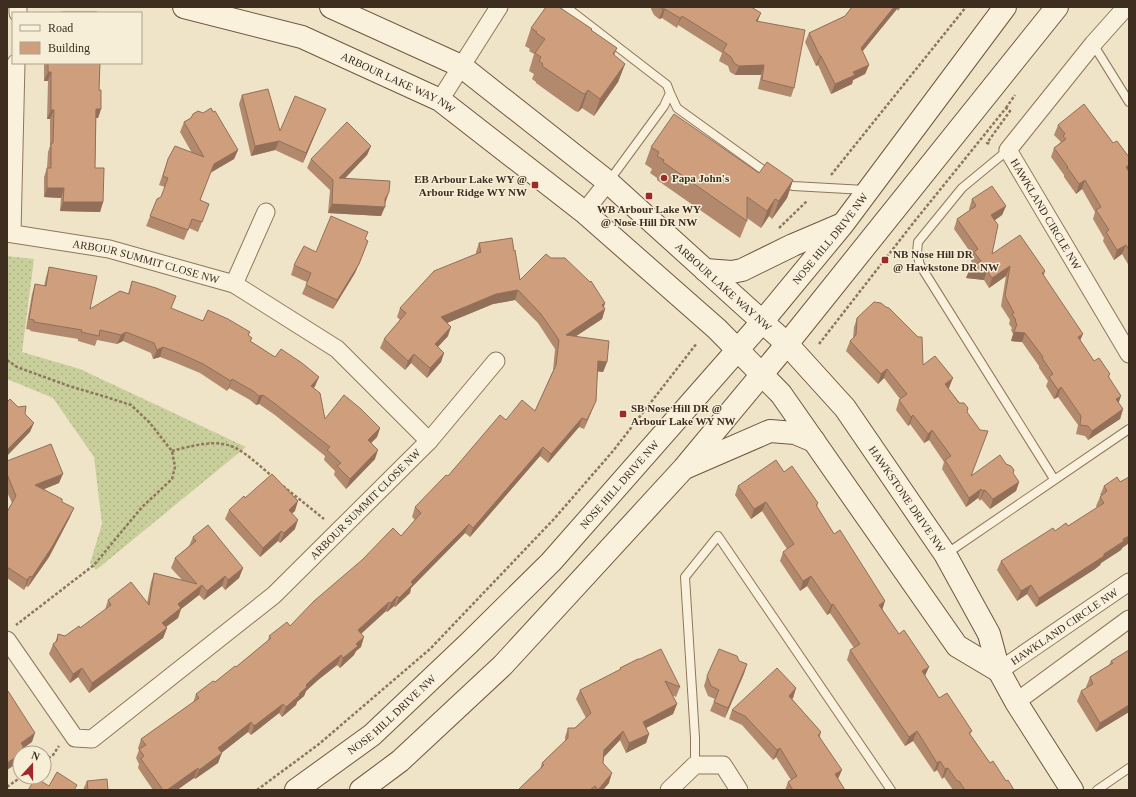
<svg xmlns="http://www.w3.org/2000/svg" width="1136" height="797" viewBox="0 0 1136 797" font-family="Georgia,serif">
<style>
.grass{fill:url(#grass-dots)}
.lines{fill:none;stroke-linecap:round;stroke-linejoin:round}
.lane-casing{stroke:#8d765c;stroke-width:10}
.street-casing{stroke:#8d765c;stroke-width:19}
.secondary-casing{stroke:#6f573f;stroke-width:24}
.path{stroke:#8d765c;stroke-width:2.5;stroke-dasharray:3 2;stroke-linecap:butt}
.lane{stroke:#faf1dc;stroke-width:8}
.street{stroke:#faf1dc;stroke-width:17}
.secondary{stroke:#faf1dc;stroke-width:22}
.wall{fill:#b2896c}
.shaded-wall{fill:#916f58}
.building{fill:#cf9f7d;stroke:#916f58}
.poi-dot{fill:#9e2a2b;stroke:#f7eed8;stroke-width:1.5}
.labels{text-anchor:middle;stroke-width:3;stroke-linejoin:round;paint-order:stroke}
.street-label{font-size:11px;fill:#3d2e20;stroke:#f7eed8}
.poi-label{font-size:11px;font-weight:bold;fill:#3d2e20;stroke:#f7eed8;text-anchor:start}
</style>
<defs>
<pattern id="grass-dots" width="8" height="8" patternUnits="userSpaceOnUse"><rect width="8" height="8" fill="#c9cf9b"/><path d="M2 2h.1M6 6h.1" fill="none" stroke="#aeb285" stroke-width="1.8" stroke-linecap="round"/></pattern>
</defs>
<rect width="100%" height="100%" fill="#f0e4c8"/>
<path class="grass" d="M 7,256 L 34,259 L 22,352 L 80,369 L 246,447 L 96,570 L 90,563 L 102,524 L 94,457 L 53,398 L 7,379 Z"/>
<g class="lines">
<defs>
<path id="lane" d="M 566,7 L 667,85 L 670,93 L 664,106 L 609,181
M 1093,44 L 1129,102
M 670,93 L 677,108 L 770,175
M 1008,150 L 962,188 L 918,242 L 917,253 L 920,265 L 1054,479
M 782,182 L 793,186 L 865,190
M 946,554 L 1129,429
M 695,765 L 695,738 L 685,577 L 718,536 L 891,790
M 1097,790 L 1129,768"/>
<g id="street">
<path id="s1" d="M 1126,7 L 1093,44 L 1008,150 L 1129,354"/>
<path d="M 18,13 L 18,7"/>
<path d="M 440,100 L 499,7"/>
<path d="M 584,212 L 608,182"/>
<path id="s2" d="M 7,233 L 109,249 L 234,284 L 337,349 L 429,441 L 274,595 L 92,739 L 75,738 L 7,640"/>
<path d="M 12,233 L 16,63"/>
<path d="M 234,284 L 266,212"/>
<path d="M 429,441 L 496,361"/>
<path id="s3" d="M 999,671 L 1129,582"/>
<path d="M 1016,702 L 1129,619"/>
<path d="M 669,790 L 695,765 L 723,765 L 739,790"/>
</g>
<g id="secondary">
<path id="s4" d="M 184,7 L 302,37 L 440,100 L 584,212 L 717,329 L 781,394 L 957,646 L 999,671"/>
<path id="s5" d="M 331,7 L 461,66 L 608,182 L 787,344 L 845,408 L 945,554 L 989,634 L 999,671 L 1016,702 L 1072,790"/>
<path d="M 705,270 L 732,272 L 742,270 L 793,245 L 840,225"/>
<path d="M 687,467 L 770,431 L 795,433 L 814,441"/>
<path id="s6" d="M 296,790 L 372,735 L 468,644 L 551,562 L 762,322 L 843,224 L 1005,7"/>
<path d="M 361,790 L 400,761 L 503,665 L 684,468 L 787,344 L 1057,7"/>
</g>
</defs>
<use href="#lane" class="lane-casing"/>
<use href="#street" class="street-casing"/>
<use href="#secondary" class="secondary-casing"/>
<path class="path" d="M 1006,108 L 1015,95
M 831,175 L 966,7
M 779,228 L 807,201
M 819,344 L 914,222 L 1006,108 L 1010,111 L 987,143 L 991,144
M 7,360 L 17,367 L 69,386 L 103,396 L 131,405 L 149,422 L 172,451 L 175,467 L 172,479 L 142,507 L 94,565 L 16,625
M 172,451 C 192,446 219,437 239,450 C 251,457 262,468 273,477
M 283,486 L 324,519
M 44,761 L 53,755 L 59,746
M 7,787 L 21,777
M 257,790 L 319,744 L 430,649 L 554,519 L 613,451 L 697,343"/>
<use href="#lane" class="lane"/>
<use href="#street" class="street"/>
<use href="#secondary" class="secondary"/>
</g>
<path class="wall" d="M 651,7 L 751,7 L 758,21 L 794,88 L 791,97 L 758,89 L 761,75 L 735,75 L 730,72 L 728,66 L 719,61 L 722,53 L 678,25 L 677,28 L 662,18 L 659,19 L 654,15 L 651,9 Z
M 852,7 L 901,7 L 898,11 L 897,9 L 862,51 L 869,65 L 865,74 L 853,80 L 852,84 L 831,94 L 818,65 L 816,66 L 805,42 L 809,33 L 845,16 Z
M 531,28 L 592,29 L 591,31 L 617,48 L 614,56 L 625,64 L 618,82 L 594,116 L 582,108 L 578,112 L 575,111 L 536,83 L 536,82 L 532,79 L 534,74 L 529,71 L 534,54 L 529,51 L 530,49 L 525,46 Z
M 44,63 L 100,63 L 99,90 L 101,109 L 98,118 L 96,118 L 95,168 L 103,202 L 100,212 L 60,211 L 61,198 L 44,197 L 44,177 L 47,168 L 48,152 L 50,146 L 50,119 L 47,119 L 48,81 L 44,81 Z
M 242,95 L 280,131 L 322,118 L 303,163 L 275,150 L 251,156 L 239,104 Z
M 213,112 L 238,150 L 234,159 L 210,173 L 200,200 L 209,204 L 198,232 L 189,228 L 184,240 L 146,226 L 157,199 L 161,197 L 165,187 L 159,185 L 168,159 L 192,153 L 180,132 L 184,122 L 203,113 Z
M 1058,125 L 1113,143 L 1129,157 L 1129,266 L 1122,254 L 1114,260 L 1103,241 L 1104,238 L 1093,219 L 1095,212 L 1082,189 L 1076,194 L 1064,177 L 1064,175 L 1051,157 L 1054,148 L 1061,142 L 1054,135 Z
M 371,146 L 367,155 L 344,178 L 386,201 L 381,216 L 328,213 L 330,190 L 307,168 L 311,159 Z
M 651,147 L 759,173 L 793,180 L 787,198 L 772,219 L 769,216 L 761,228 L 747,218 L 747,221 L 740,238 L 657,180 L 657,178 L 650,173 L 652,169 L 645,164 Z
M 972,199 L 1006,206 L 1002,215 L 995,220 L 992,254 L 1045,271 L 1044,276 L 1080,341 L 1094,361 L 1110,374 L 1109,377 L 1118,403 L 1123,409 L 1120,419 L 1088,440 L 1085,436 L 1076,434 L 1078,425 L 1058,397 L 1054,399 L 1046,386 L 1048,381 L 1039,368 L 1039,366 L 1022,342 L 1011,341 L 1013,334 L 1011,330 L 1012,328 L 1009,324 L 1010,320 L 1001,306 L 1006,276 L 989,288 L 984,280 L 966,278 L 970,269 L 974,266 L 971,261 L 973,256 L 954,229 L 957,219 L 970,211 L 969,209 Z
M 365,239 L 365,250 L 355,273 L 333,309 L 302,294 L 307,282 L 291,275 L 294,265 L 316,252 Z
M 479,243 L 514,251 L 520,280 L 551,258 L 605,303 L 604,307 L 605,309 L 602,319 L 575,337 L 607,362 L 603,372 L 597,371 L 596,401 L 584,429 L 579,427 L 548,463 L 540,456 L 470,537 L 465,533 L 411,588 L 410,593 L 395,607 L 394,606 L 387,612 L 386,611 L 361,634 L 361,647 L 356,651 L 354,655 L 340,668 L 337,665 L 318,680 L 306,691 L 304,696 L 297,702 L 296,705 L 282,717 L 279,713 L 251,735 L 248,732 L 221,753 L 218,763 L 195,779 L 194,778 L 177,790 L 153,790 L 138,768 L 139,764 L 136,758 L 139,750 L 138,748 L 141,739 L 193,703 L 196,694 L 215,682 L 236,667 L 268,641 L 269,636 L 290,626 L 401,536 L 415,520 L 412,517 L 415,507 L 448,476 L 506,420 L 535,411 L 553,371 L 555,349 L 538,323 L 515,300 L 493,304 L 447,323 L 448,336 L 438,347 L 444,353 L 441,362 L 427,378 L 411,363 L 405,370 L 380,348 L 384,339 L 400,320 L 397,317 L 400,308 L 476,254 L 476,252 Z
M 49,267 L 90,309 L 128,294 L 132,281 L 172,309 L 203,321 L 250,332 L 248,336 L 252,338 L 250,341 L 275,357 L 319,377 L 315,386 L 314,388 L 325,419 L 380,428 L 377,437 L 371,443 L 375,459 L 346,489 L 334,475 L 335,471 L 324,460 L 325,456 L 275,415 L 259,404 L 256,405 L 250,400 L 229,388 L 227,391 L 200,373 L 176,363 L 160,357 L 153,359 L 151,353 L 123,341 L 117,344 L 97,340 L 95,346 L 78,341 L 78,339 L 30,331 L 31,330 L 26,329 L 32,294 L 35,284 L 44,286 L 46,277 Z
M 857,318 L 923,365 L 949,388 L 948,388 L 967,412 L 971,475 L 1006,464 L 1019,482 L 1016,491 L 990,509 L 981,499 L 980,501 L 978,498 L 966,507 L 942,469 L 944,462 L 929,440 L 924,443 L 910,424 L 908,426 L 896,410 L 899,400 L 900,399 L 884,378 L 878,384 L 846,351 L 850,341 L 853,338 L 854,327 Z
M 7,461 L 59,483 L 44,489 L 62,502 L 70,517 L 49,557 L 28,587 L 26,586 L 24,590 L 7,578 L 7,512 L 12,503 L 7,492 Z
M 784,472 L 818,503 L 817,507 L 939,698 L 972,731 L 970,734 L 990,763 L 1014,790 L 953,790 L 944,777 L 942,779 L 937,770 L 934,772 L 913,741 L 905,746 L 847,660 L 850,650 L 854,648 L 830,613 L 827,615 L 807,586 L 800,591 L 780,561 L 783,552 L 787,549 L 762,511 L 751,519 L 735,495 L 738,486 Z
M 1129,477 L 1129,543 L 1122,548 L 1121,550 L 1101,563 L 1100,565 L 1095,569 L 1036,607 L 1027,594 L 1017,601 L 997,570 L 1001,561 L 1055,531 L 1068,526 L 1097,508 L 1096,506 L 1100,497 L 1101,496 L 1100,495 L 1104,486 L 1120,482 Z
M 245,498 L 295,511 L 292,513 L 295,529 L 280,543 L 278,541 L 260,557 L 225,519 L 229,510 Z
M 193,537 L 243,568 L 239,578 L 225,590 L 222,586 L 204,600 L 199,595 L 181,609 L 178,618 L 166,627 L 167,628 L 163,638 L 89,693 L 78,677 L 70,683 L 49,654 L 53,644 L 55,643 L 58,634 L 65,636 L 80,628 L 105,610 L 108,600 L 147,603 L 151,582 L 154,573 L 182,580 L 171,568 L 175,558 L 189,546 Z
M 1129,650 L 1129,712 L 1096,732 L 1077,701 L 1081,691 L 1087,688 L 1086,687 L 1090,677 L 1109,665 L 1111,661 Z
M 638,659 L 680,687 L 676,697 L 672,695 L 677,704 L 673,714 L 646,728 L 649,734 L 646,743 L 626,753 L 620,740 L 604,757 L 603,763 L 609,783 L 603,790 L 518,790 L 540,769 L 542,763 L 565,741 L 565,737 L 568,728 L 575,728 L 586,718 L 576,699 L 580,690 L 620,670 L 620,668 Z
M 739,661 L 747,664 L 725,718 L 710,711 L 715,699 L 708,696 L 704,686 L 707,676 Z
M 796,688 L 793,698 L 792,699 L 821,732 L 820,737 L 838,779 L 845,790 L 785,790 L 788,782 L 791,780 L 776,757 L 773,760 L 742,725 L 729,719 L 732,710 Z
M 87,781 L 108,790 L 83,790 Z"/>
<path class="shaded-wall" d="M 894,7 L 898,7 L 897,9 L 858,57 L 861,48 Z
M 663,9 L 665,9 L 662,18 L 659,19 Z
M 761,13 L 757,23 L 756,21 Z
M 682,16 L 678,25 L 677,28 L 680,18 Z
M 820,56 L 821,56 L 818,65 L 816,66 Z
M 625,64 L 618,82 L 594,116 L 600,99 Z
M 764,65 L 761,75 L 735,75 L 739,66 Z
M 869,65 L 865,74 L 853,80 L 852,84 L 831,94 L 835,84 L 853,72 Z
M 48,72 L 51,72 L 48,81 L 44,81 Z
M 588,90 L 582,108 L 578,112 L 585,94 Z
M 96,109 L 101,109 L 98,118 L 92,118 Z
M 326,109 L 322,118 L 303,163 L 306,153 Z
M 51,110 L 54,110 L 50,119 L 47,119 Z
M 279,141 L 275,150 L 251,156 L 255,146 Z
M 371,146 L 367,155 L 336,188 L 339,178 Z
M 238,150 L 234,159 L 210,173 L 214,164 Z
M 1129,165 L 1129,172 L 1126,167 Z
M 793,180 L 787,198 L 772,219 L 779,201 Z
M 1085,180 L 1082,189 L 1076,194 L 1079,184 Z
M 47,188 L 64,188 L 61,198 L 44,197 Z
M 389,192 L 386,201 L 382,207 L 385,207 L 381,216 L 328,213 L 332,204 L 385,199 Z
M 775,199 L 769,216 L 761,228 L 767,211 Z
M 63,202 L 103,202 L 100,212 L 60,211 Z
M 1006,206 L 1002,215 L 988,225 L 991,215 Z
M 368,241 L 355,273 L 333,309 L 337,300 Z
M 1126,245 L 1122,254 L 1114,260 L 1117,250 Z
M 1010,266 L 1006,276 L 989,288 L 992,278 Z
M 970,269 L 987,271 L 984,280 L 966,278 Z
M 518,290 L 515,300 L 493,304 L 437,327 L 441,317 L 496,294 Z
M 605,303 L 602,311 L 605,309 L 602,319 L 562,345 L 566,335 L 602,305 Z
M 451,327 L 448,336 L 431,354 L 435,344 Z
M 126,332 L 123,341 L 117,344 L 121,335 Z
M 1014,332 L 1025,333 L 1022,342 L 1011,341 Z
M 1083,334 L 1079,343 L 1078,337 Z
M 163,347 L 160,357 L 153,359 L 157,350 Z
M 444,353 L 441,362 L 427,378 L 430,368 Z
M 414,354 L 411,363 L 405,370 L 408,361 Z
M 598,361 L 607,362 L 603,372 L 594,371 Z
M 887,369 L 884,378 L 878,384 L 881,374 Z
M 319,377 L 315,386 L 308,395 L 311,386 Z
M 953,378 L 949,388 L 941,393 L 945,384 Z
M 232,379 L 229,388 L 227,391 L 231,381 Z
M 1061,387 L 1058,397 L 1054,399 L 1058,390 Z
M 263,395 L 259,404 L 256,405 L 259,396 Z
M 1121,396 L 1118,405 L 1116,399 Z
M 596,401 L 592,410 L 584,429 L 587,420 Z
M 1123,409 L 1120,419 L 1088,440 L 1092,431 Z
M 913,415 L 910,424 L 908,426 L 911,417 Z
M 582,418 L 579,427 L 548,463 L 551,454 Z
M 34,423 L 30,432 L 7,456 L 7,450 Z
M 380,428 L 377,437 L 365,449 L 368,440 Z
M 932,430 L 929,440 L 924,443 L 928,434 Z
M 543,447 L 540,456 L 470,537 L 473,528 Z
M 378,450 L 375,459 L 346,489 L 350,479 Z
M 63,474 L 59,483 L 32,494 L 35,485 Z
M 1019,482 L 1016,491 L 990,509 L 993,499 Z
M 981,489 L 978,498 L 966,507 L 969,498 Z
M 985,490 L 981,499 L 980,501 L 983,491 Z
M 298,501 L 295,511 L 285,519 L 289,510 Z
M 766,502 L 762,511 L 751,519 L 754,509 Z
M 74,508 L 70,517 L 49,557 L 28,587 L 32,577 Z
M 298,520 L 295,529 L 280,543 L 284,533 Z
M 469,524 L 465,533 L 411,588 L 410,593 L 395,607 L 399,598 L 411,582 Z
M 281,531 L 278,541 L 260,557 L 263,548 Z
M 1129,536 L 1129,543 L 1122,548 L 1121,550 L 1101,563 L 1100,565 L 1095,569 L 1036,607 L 1039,598 L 1104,554 Z
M 243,568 L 239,578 L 225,590 L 228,580 Z
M 30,576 L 26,586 L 24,590 L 27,580 Z
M 225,576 L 222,586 L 204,600 L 207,591 Z
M 811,576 L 807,586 L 800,591 L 803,581 Z
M 202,585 L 199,595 L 181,609 L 178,618 L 159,632 L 162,623 L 178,604 Z
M 1031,585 L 1027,594 L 1017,601 L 1021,591 Z
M 397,596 L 394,606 L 387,612 L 391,603 Z
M 885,601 L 882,611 L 879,605 Z
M 389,602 L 386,611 L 354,640 L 358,630 Z
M 833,604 L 830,613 L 827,615 L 831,605 Z
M 167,628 L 163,638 L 89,693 L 92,683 Z
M 364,637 L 361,647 L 356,651 L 354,655 L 340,668 L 343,658 L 356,644 Z
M 341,655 L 337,665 L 318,680 L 306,691 L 304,696 L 297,702 L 296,705 L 282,717 L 286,707 L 299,694 L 306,685 L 322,670 Z
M 747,664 L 744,674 L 725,718 L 728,708 Z
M 929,667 L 925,676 L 922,671 Z
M 82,668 L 78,677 L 70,683 L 73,674 Z
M 796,688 L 793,698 L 785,705 L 789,696 Z
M 283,704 L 279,713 L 251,735 L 254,726 Z
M 677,704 L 673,714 L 640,731 L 643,722 Z
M 1129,705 L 1129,712 L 1096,732 L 1100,723 Z
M 251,722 L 248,732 L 215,758 L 218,748 Z
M 623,731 L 620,740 L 601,760 L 604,750 Z
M 917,731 L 913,741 L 905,746 L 909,737 Z
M 35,733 L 32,742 L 17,753 L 21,743 Z
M 649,734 L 646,743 L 626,753 L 629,743 Z
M 780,748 L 776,757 L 773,760 L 777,750 Z
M 222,753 L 218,763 L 195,779 L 199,770 Z
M 20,754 L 19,762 L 7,770 L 7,763 Z
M 940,761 L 937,770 L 934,772 L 937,763 Z
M 198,768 L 194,778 L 177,790 L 167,790 Z
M 948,768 L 944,777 L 942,779 L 945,769 Z
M 842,770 L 838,779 L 835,774 Z
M 612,773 L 609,783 L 603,790 L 598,790 Z"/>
<path class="building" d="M 546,7 L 559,7 L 592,29 L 591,30 L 617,48 L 613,54 L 625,64 L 600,99 L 588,90 L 585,94 L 582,93 L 542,66 L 543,64 L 539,61 L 541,57 L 535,53 L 545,39 L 536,33 L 537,32 L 531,28 Z
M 659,7 L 751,7 L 761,13 L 756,21 L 805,30 L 794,88 L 762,80 L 764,65 L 739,66 L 734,63 L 731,57 L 723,51 L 727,44 L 682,16 L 680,18 L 665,9 L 663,9 Z
M 852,7 L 894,7 L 861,48 L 869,65 L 853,72 L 855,75 L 835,84 L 821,56 L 820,56 L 809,33 L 845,16 Z
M 61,12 L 97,12 L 97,13 L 61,13 Z
M 48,63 L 100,63 L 99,90 L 101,90 L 101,109 L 96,109 L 95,168 L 104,168 L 103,202 L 63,202 L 64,188 L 47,188 L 47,168 L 51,168 L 51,143 L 53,143 L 54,110 L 51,110 L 51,72 L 48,72 Z
M 268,89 L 280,131 L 295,96 L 326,109 L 306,153 L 279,141 L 255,146 L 242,95 Z
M 1084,104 L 1113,143 L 1117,141 L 1129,157 L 1129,165 L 1126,167 L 1129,172 L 1129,250 L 1126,245 L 1117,250 L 1106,232 L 1109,230 L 1096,210 L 1101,207 L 1085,180 L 1079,184 L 1067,167 L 1068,167 L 1054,148 L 1066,139 L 1063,136 L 1065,134 L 1058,125 Z
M 211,108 L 213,112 L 215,111 L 238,150 L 214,164 L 200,200 L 209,204 L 202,222 L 192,219 L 188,230 L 150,216 L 157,199 L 161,197 L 168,178 L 163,176 L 168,159 L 175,146 L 204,157 L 184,122 L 191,118 L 193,114 L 198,111 L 203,113 Z
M 674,114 L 759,173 L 767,162 L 793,180 L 779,201 L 775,199 L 767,211 L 747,197 L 747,221 L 663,162 L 664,160 L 657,156 L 659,152 L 651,147 Z
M 347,122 L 371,146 L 339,178 L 390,181 L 389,192 L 385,199 L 385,207 L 332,204 L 333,180 L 311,159 Z
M 992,186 L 1006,206 L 991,215 L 998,225 L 992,254 L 1020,235 L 1045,271 L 1042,273 L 1083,334 L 1078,337 L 1094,361 L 1099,358 L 1110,374 L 1108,376 L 1121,396 L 1116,399 L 1123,409 L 1092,431 L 1088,426 L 1080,425 L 1081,416 L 1061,387 L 1058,390 L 1049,377 L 1053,374 L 1042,358 L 1043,357 L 1025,333 L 1014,332 L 1017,324 L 1015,321 L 1016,320 L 1012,314 L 1014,313 L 1005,296 L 1010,266 L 992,278 L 987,271 L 970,269 L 981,261 L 974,252 L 978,249 L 957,219 L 976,206 L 972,199 Z
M 331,216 L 368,232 L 365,239 L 368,241 L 359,264 L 337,300 L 306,285 L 311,273 L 294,265 L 304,246 L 316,252 Z
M 512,238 L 514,251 L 515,250 L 520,280 L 546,254 L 551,258 L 565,258 L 590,282 L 591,281 L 605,303 L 602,305 L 605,309 L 566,335 L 609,341 L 607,362 L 598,361 L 596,401 L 587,420 L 582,418 L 551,454 L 543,447 L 473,528 L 469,524 L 411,582 L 413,584 L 399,598 L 397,596 L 391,603 L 389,602 L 358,630 L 364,637 L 356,644 L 358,646 L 343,658 L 341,655 L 322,670 L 306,685 L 307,687 L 299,694 L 300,695 L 286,707 L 283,704 L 254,726 L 251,722 L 218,748 L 222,753 L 199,770 L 198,768 L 167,790 L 163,790 L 141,759 L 144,756 L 139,749 L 146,745 L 141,739 L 199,698 L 196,694 L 213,681 L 215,682 L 235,666 L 236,667 L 271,638 L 269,636 L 287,622 L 290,626 L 314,601 L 362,560 L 393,528 L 401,536 L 421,513 L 415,507 L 446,475 L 448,476 L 500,415 L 506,420 L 522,400 L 535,411 L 556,365 L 559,340 L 541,314 L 518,290 L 496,294 L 441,317 L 451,327 L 435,344 L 444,353 L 430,368 L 414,354 L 408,361 L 384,339 L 406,313 L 400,308 L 434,271 L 481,252 L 479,243 Z
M 49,267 L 97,276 L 90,309 L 120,291 L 129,294 L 132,281 L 156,288 L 176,296 L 171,308 L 203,321 L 208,310 L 228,319 L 250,332 L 248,335 L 252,338 L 250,341 L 275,357 L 281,349 L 302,363 L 319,377 L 311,386 L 320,393 L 325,419 L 344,395 L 361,409 L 380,428 L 368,440 L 378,450 L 350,479 L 337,466 L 341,463 L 327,450 L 330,447 L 278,406 L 263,395 L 259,396 L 253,391 L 232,379 L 231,381 L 203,364 L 179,353 L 163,347 L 157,350 L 154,343 L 126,332 L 121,335 L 100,330 L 99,336 L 81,332 L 82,330 L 34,322 L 34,320 L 29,319 L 35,284 L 46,286 Z
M 874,302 L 881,303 L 886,307 L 889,308 L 918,337 L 922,337 L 923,365 L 935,356 L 953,378 L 945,384 L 959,403 L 964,403 L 968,408 L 967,412 L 980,430 L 988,431 L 971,476 L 1000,455 L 1006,464 L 1011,466 L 1014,470 L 1013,473 L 1019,482 L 993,499 L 985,490 L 983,491 L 981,489 L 969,498 L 945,460 L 951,456 L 932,430 L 928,434 L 913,415 L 911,417 L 899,400 L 907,394 L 887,369 L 881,374 L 850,341 L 856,335 L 857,318 Z
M 10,399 L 18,407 L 26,406 L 25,414 L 34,423 L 7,450 L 7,402 Z
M 51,444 L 63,474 L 35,485 L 62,499 L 62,502 L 74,508 L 52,547 L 32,577 L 30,576 L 27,580 L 7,567 L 7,512 L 16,496 L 7,474 L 7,461 Z
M 776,460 L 784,472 L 792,466 L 818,503 L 816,505 L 834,534 L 840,530 L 885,601 L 879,605 L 899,634 L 904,630 L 929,667 L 922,671 L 939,698 L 947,693 L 972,731 L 969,733 L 990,763 L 993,761 L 1006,781 L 1008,780 L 1014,790 L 965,790 L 959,781 L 957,781 L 948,768 L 945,769 L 940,761 L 937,763 L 917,731 L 909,737 L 850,650 L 860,644 L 833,604 L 831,605 L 811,576 L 803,581 L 783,552 L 794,544 L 766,502 L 754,509 L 738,486 Z
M 272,474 L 298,501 L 289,510 L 298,520 L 284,533 L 281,531 L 263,548 L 229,510 L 244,496 L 245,498 Z
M 1117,477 L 1120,482 L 1129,477 L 1129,536 L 1123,539 L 1124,541 L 1104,554 L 1104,556 L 1098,560 L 1039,598 L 1031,585 L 1021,591 L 1001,561 L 1053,528 L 1055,531 L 1066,523 L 1068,526 L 1104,503 L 1100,497 L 1107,491 L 1104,486 Z
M 208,525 L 243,568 L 228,580 L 225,576 L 207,591 L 202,585 L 178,604 L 181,608 L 162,623 L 167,628 L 92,683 L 82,668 L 73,674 L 53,644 L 57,641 L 58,634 L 65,636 L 79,626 L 80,628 L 111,605 L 108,600 L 131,582 L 149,605 L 154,573 L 197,584 L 175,558 L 196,541 L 193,537 Z
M 661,649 L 680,687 L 665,681 L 677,704 L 643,722 L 649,734 L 629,743 L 623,731 L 604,750 L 603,763 L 612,773 L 598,790 L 595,786 L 590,790 L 518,790 L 544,765 L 542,763 L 568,738 L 568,728 L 575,728 L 591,713 L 580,690 L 621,669 L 620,668 L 638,659 L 640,659 Z
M 719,649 L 737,656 L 739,661 L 747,664 L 728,708 L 714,702 L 719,690 L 711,686 L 707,676 Z
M 1129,650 L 1129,705 L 1100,723 L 1081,691 L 1093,684 L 1090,677 L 1113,663 L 1111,661 Z
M 777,668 L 796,688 L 789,696 L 821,732 L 818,735 L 842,770 L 835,774 L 845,790 L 793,790 L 788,782 L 797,776 L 780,748 L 777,750 L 745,716 L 732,710 Z
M 7,691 L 8,691 L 35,733 L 21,743 L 23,746 L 23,752 L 20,753 L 20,754 L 7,763 Z
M 57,772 L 77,785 L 74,790 L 28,790 L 36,778 L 49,786 Z
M 107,779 L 108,790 L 88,790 L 87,781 Z"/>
<g class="poi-dot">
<circle cx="664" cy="178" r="4"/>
<rect x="531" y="181" width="8" height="8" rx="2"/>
<rect x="645" y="192" width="8" height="8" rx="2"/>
<rect x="881" y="256" width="8" height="8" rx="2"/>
<rect x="619" y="410" width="8" height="8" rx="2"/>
</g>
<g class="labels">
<g class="street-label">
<text dy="4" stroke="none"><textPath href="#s4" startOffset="228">ARBOUR LAKE WAY NW</textPath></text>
<text dy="4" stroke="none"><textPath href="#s1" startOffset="260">HAWKLAND CIRCLE NW</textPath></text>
<text dy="4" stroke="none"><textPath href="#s6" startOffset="770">NOSE HILL DRIVE NW</textPath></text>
<text dy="4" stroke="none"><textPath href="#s2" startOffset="142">ARBOUR SUMMIT CLOSE NW</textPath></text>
<text dy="4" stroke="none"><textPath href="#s5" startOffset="486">ARBOUR LAKE WAY NW</textPath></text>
<text dy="4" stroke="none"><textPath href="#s6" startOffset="446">NOSE HILL DRIVE NW</textPath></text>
<text dy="4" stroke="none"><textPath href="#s5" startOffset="768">HAWKSTONE DRIVE NW</textPath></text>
<text transform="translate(365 504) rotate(-45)" y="4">ARBOUR SUMMIT CLOSE NW</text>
<text dy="4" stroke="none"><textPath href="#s3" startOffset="79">HAWKLAND CIRCLE NW</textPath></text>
<text dy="4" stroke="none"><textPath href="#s6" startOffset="122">NOSE HILL DRIVE NW</textPath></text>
</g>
<g class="poi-label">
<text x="672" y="182">Papa John's</text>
<text x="527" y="183" text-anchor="end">EB Arbour Lake WY @<tspan x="527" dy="13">Arbour Ridge WY NW</tspan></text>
<text x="649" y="213" text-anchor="middle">WB Arbour Lake WY<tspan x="649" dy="13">@ Nose Hill DR NW</tspan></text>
<text x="893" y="258">NB Nose Hill DR<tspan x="893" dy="13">@ Hawkstone DR NW</tspan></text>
<text x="631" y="412">SB Nose Hill DR @<tspan x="631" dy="13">Arbour Lake WY NW</tspan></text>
</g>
</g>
<rect width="1136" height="797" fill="none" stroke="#3d2e20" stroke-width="16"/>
<rect x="12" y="12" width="130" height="52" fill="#f7eed8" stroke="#ada18e"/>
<rect x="20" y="25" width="20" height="6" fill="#faf1dc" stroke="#ada18e"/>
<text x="48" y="32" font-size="12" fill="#3d2e20">Road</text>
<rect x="20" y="42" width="20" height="12" fill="#cf9f7d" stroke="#ada18e"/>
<text x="48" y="52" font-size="12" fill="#3d2e20">Building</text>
<g transform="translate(32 765) rotate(21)"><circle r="19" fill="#f7eed8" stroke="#ada18e"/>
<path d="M0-3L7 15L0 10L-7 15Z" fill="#9e2a2b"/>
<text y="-6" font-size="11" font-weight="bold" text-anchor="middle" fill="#3d2e20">N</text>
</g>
</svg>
